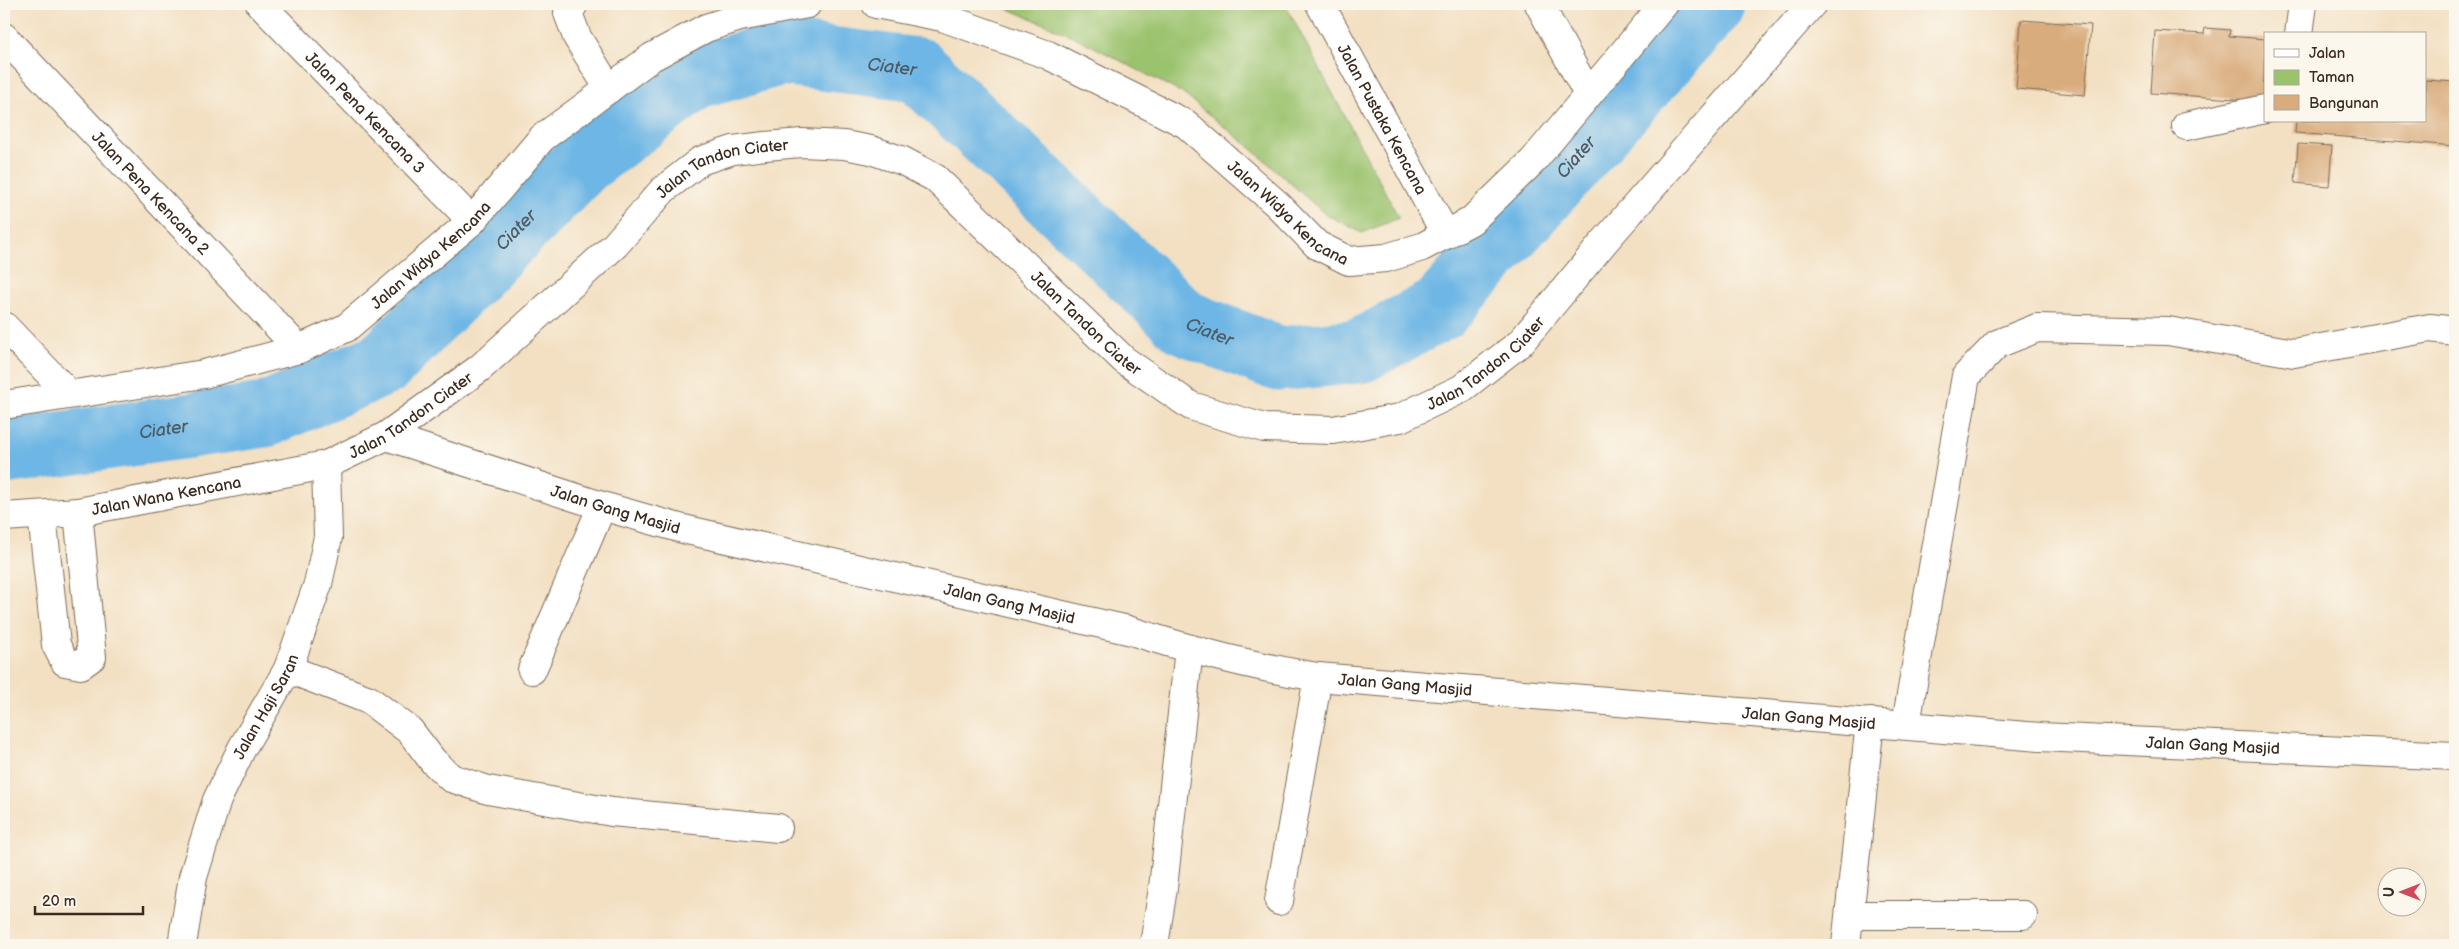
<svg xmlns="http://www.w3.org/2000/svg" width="2459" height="949" viewBox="0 0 2459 949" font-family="'Balsamiq Sans',sans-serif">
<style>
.green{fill:#9bc36e;stroke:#6b7646}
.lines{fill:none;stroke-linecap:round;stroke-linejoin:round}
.river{stroke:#6db6e5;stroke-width:65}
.building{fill:#d9ac7d}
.minor-casing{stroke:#7b6a58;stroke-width:30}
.minor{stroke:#fff;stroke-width:28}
.labels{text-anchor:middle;stroke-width:4;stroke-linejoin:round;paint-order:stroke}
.street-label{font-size:16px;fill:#3b2a1e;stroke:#fbf7ec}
.water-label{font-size:18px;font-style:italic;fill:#4c5b64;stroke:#fbf7ec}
</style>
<rect width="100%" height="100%" fill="#fbf7ec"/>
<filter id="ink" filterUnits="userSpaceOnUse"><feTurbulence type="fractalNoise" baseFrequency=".02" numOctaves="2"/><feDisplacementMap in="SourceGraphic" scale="10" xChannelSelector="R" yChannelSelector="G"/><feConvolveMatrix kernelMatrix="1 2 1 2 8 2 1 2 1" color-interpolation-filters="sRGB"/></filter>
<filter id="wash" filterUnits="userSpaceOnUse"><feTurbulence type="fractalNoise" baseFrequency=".0096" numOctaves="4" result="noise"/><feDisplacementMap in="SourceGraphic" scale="20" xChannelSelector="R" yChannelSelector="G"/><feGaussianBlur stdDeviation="1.12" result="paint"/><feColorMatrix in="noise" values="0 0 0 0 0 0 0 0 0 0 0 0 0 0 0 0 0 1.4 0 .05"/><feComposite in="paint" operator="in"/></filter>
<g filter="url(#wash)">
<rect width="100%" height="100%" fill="#f3e0c3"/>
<path class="green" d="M 997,4 L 1285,4 L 1399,218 L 1362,233 L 1325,214 L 1252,149 L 1182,93 L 1075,37 Z"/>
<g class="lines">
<path class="river" id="s1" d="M 4,452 L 265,415 L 383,364 L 583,162 L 694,78 L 781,53 L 918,70 L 1184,322 L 1279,359 L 1360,351 L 1440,309 L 1713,4"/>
</g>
<g id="blocks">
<path class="building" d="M 2021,20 L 2091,25 L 2085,95 L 2016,89 Z
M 2205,28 L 2230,30 L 2229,36 L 2265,39 L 2263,101 L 2151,93 L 2155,31 L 2204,34 Z
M 2425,80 L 2455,82 L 2455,146 L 2295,133 L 2296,121 L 2425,121 Z
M 2298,144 L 2332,146 L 2329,186 L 2295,183 Z"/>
</g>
</g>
<g filter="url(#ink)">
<use href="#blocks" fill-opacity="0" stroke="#7b6a58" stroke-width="1"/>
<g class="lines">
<defs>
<g id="minor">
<path id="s2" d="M 260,4 L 472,221"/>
<path d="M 574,4 L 568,13 L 577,37 L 609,89"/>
<path id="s3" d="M 876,4 L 942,17 L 1048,55 L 1186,124 L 1278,205 L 1317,245 L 1349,261 L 1386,258 L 1422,247 L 1471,221 L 1533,161 L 1664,4"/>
<path id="s4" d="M 1320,4 L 1446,235"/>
<path d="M 1539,4 L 1588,94"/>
<path d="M 2299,34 L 2303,4"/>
<path id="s5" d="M 4,37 L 299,349"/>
<path d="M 2186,126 L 2265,109"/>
<path d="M 4,326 L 69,394"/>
<path id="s6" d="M 4,405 L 204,374 L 299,349 L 346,328 L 472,221 L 542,138 L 652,57 L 706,28 L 740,17 L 807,4"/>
<path id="s7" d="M 386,436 L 602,506 L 683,529 L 1128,630 C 1190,650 1253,667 1318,677 L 2040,737 L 2455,756"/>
<path d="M 42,515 L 56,645 L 65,662 L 81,665 L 92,657 L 78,512"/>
<path id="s8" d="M 4,517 L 78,512 L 326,465 L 386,436 L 480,368 L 615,245 L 663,190 L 700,161 L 733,150 L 765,146 L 802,143 L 844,145 L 871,150 L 903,161 L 935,178 L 1124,360 L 1191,406 L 1264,428 L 1333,430 L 1400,418 L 1461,389 L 1520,343 L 1604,242 L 1812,4"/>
<path d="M 288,669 L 369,700 L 410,731 L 433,761 L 451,778 L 488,790 L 612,812 L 778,828"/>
<path d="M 532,670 L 602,506"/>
<path d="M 1906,724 L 1966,376 L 1997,344 L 2037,328 L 2168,331 L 2294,353 L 2430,328 L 2455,331"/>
<path d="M 1279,901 L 1318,677"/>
<path d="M 1851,915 L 2023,915"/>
<path id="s9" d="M 182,945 L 193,877 L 217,800 L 242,748 L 288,669 L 318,584 L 328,537 L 326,465"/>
<path d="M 1154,945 L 1163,888 L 1189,649"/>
<path d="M 1846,945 L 1870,722"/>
</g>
</defs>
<use href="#minor" class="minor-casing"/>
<use href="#minor" class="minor"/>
</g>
</g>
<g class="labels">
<g class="street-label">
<text dy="6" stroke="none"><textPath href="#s2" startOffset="151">Jalan Pena Kencana 3</textPath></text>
<text dy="6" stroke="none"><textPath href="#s4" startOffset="131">Jalan Pustaka Kencana</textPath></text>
<text dy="6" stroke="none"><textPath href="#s8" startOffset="830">Jalan Tandon Ciater</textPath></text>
<text dy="6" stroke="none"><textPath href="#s5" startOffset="214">Jalan Pena Kencana 2</textPath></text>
<text dy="6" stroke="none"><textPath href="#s3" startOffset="470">Jalan Widya Kencana</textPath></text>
<text dy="6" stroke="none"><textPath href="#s6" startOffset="464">Jalan Widya Kencana</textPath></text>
<text dy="6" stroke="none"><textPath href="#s8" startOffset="1265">Jalan Tandon Ciater</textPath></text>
<text dy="6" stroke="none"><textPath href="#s8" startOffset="1715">Jalan Tandon Ciater</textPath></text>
<text dy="6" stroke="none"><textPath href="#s8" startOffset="425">Jalan Tandon Ciater</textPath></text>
<text dy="6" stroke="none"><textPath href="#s8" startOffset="164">Jalan Wana Kencana</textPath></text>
<text dy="6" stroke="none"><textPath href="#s7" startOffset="241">Jalan Gang Masjid</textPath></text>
<text dy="6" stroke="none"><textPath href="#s7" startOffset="646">Jalan Gang Masjid</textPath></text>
<text dy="6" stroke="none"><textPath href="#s7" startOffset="1051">Jalan Gang Masjid</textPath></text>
<text dy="6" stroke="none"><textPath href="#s9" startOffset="255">Jalan Haji Saran</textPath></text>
<text dy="6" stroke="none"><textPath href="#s7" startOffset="1456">Jalan Gang Masjid</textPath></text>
<text dy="6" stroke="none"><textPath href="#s7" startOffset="1861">Jalan Gang Masjid</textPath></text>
</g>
<g class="water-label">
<text dy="6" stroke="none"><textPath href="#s1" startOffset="1018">Ciater</textPath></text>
<text dy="6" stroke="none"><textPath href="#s1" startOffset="1888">Ciater</textPath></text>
<text dy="6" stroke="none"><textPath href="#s1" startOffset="581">Ciater</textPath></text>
<text dy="6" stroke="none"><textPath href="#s1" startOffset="1438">Ciater</textPath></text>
<text dy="6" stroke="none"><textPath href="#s1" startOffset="161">Ciater</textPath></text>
</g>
</g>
<rect width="2459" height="949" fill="none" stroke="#fbf7ec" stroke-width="20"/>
<rect x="2264" y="32" width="162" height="90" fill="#fbf7ec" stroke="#aea59a"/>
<rect x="2274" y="49" width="25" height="8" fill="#ffffff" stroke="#aea59a"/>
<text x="2309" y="58" font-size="15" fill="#3b2a1e">Jalan</text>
<rect x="2274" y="70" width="25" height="15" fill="#9bc36e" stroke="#aea59a"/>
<text x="2309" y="82" font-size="15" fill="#3b2a1e">Taman</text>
<rect x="2274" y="95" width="25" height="15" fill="#d9ac7d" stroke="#aea59a"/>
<text x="2309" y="108" font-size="15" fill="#3b2a1e">Bangunan</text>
<g transform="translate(2402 892) rotate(270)"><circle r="24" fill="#fbf7ec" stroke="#aea59a"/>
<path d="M0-4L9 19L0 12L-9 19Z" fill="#d1495b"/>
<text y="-8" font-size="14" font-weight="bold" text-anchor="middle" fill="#3b2a1e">U</text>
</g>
<path d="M35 906v8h108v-8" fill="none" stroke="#3b2a1e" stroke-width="2.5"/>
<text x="42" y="906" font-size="15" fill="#3b2a1e" stroke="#fbf7ec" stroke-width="4" paint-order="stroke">20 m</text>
</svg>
